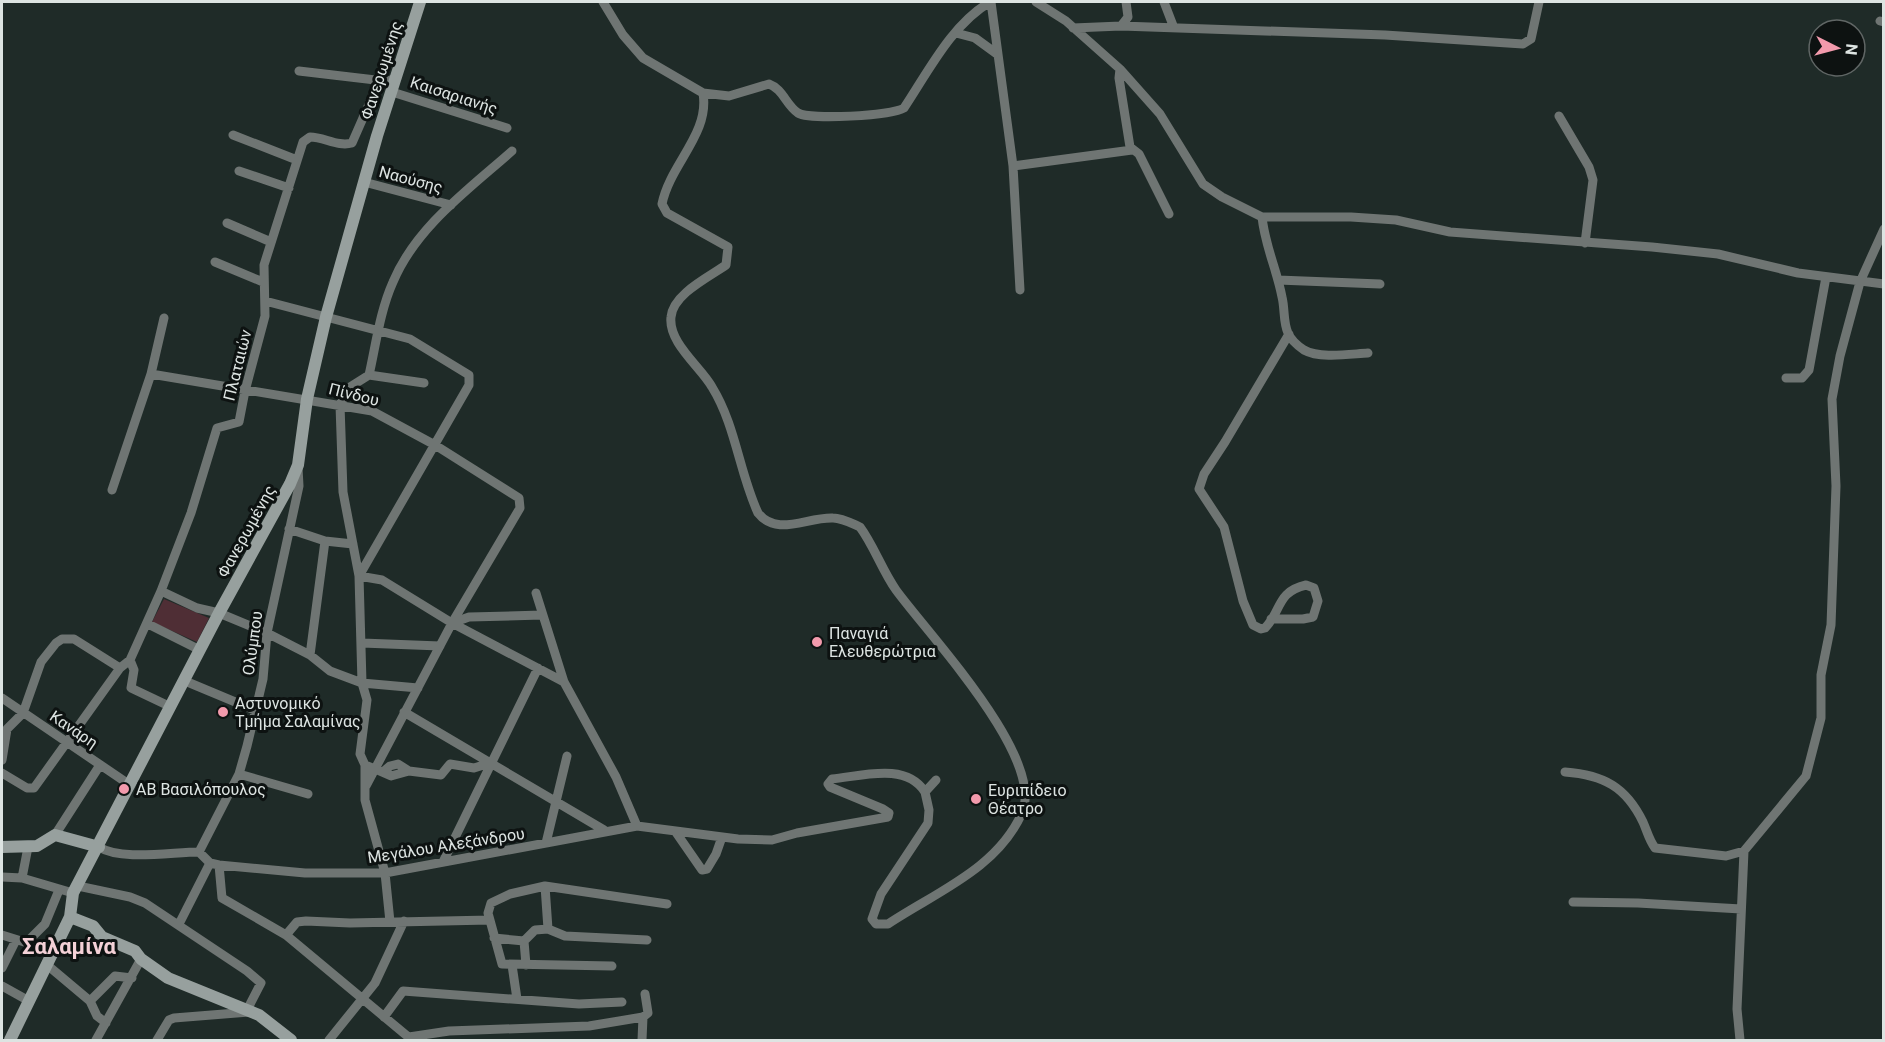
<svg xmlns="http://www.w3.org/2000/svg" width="1885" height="1042" viewBox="0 0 1885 1042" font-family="Roboto,sans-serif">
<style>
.green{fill:#4f2e35}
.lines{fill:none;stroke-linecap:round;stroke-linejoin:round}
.street{stroke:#6f7573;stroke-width:9}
.secondary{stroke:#97a09e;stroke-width:12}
.poi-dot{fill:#f29aac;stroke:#0d1211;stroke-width:2}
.labels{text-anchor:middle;stroke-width:6;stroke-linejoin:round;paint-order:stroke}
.street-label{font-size:16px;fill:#dde4e2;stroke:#0d1211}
.poi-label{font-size:16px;fill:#dde4e2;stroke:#0d1211;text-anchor:start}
.district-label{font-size:22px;font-weight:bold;fill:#f4d1d7;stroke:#0d1211}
</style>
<rect width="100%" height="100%" fill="#1f2b28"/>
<path class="green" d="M 164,599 L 209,618 L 197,642 L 152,622 Z"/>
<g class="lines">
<path class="street" d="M 603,2 L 623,35 L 643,58 L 703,93 L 729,96 L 769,84 C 783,89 786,105 798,113 C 810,120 891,116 904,108 C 928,72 952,24 990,2
M 991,2 L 1013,166 L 1020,290
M 1036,2 L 1066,21 L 1120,69 L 1160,114 L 1203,184 L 1222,197 L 1262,217 L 1351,217 L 1396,220 L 1450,232 L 1652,247 L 1718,254 L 1798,273 L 1884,284
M 1164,2 L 1174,28
M 1880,21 L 1884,22
M 1121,26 L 1128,17 L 1126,2
M 1073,28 L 1121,26 L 1385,35 L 1523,44 L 1531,39 L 1539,2
M 956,33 L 975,38 L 997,54
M 1120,69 L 1119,78 L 1130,147 L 1139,154 L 1169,214
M 299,71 L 384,81
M 392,92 L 507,128
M 703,93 C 710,134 670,164 662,204 L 667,213 L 728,247 L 726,265 C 709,277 673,294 671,317 C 668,343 701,367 712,387 C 736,426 739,472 758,513 C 777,537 806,517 833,518 C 842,518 851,523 860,527 C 874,546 882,570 896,590 C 928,634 1046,758 1022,813 C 997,869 936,892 888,924 L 876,924 L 872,919 L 881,894 L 928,823 L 929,810 L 925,792 L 936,780
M 1559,116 L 1589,167 L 1593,180 L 1585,243
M 233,135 L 297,160
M 1013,166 L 1132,150
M 239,171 L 289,188
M 364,182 L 451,205
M 1262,217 C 1265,246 1277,270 1282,297 C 1285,309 1283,322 1288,333 C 1291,340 1298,346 1304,350 C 1320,359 1350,354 1368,353
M 227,223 L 271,242
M 215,262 L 263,282
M 1278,280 L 1380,284
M 265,301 L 410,339 L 469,375 L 469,385 L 359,576 L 382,580 L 452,623 L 564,682 L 616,777 L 637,826
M 151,374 L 372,411 L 435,445 L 519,498 L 520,508 L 452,623 L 375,769 L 365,765 L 365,800 L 385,873 L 390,922
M 369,375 C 376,344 380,311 393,282 C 416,227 469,189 512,151
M 1786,378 L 1802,378 L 1809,370 L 1826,277
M 112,490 L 151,374 L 164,318
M 289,529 L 325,541 L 310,655
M 325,541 L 353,544
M 161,591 L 197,608 L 219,613 L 267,633 L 310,655 L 330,671 L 362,683 L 418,688
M 536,593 L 564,682
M 1271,619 L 1303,619 L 1313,617 L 1318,601 L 1314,588 L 1306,585 C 1276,592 1282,611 1265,628 L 1261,629 L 1253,625 L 1243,601 L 1224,527 L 1199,489 L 1204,474 L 1225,442 L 1289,334
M 452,623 L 469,617 L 542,615
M 148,624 L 200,650
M 362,643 L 440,646
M 130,660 L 134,670 L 131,688 L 171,707
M 120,668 L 130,660 L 161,591 L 191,513 L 217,428 L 239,422 L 245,391 L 265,316 L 264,265 L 303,142 L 310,137 C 324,137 338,147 352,143 L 377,86 L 395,78
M 185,681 L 257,711
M 2,698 L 130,785
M 404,712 L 604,830
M 2,760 L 7,729 L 23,713 L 41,662 L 56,643 L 62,639 L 74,639 L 120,668 L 34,788 L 27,788 L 2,773
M 365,765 L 360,754 L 367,700 L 362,683 L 359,576 L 343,492 L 340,405 L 350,387 L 369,375 L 424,383
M 383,772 L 390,766 L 398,764 L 409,771
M 1565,772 C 1604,775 1626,787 1643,822 C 1647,831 1649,840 1655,848 L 1726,856 L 1744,851
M 239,774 L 308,794
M 366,786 L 375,769 L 391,776 L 409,771 L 441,775 L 450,764 L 474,768 L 490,763
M 675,831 L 702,870 L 707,869 L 716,854 L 722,837
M 55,835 L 100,765
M 546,843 L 567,756
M 99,847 C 121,861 172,852 199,852
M 199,852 L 210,863 L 219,865 L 305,873 L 385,873 L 637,826 L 738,839 L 772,840 L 797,833 L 888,817 L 889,813 L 883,809 L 830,787 L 828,784 L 832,779 C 862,776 906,762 925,792
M 199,852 L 239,774 L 247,746 L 263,679 L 267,633 L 299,486 L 298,468
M 443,862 L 538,668
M 219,865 L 222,898 L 286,935 L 412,1040
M 2,877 L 22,878 L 73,893
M 22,878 L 28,847
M 78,886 L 130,897 L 145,903 L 247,971 L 261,983 L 247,1010
M 545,886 L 548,929 L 565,936 L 647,940
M 1573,902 L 1638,903 L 1741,909
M 179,924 L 210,863
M 2,935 L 53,951
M 286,935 L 297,922 L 306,921 L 350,923 L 490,920
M 494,938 L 524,941
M 26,943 L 45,924 L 59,890
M 46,964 L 90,1001 L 97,1016 L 106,1023
M 512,965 L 517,999
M 526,965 L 524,941 L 535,930 L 548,929
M 612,966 L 502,964 L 488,913 L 491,903 L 510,894 L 545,886 L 667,904
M 2,968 L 16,940
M 2,986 L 29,1001
M 90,1001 L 115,976 L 132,978
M 384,1017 L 403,991 L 579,1004 L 622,1002
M 409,1037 L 449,1031 L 589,1026 L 643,1017
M 96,1040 L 141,959
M 157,1040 L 169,1020 L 174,1018 L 249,1012
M 329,1040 L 375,983 L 404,921
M 642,1040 L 643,1017 L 648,1013 L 645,994
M 1740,1040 L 1737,1009 L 1744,851 L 1806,776 L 1821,718 L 1821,675 L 1831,625 L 1836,486 L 1832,399 L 1840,356 L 1860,282 L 1884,229"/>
<path class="secondary" d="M 2,847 L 37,846 L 55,835 L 99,847
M 70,917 L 93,926 L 102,937 L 135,951 L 141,959 L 168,978 L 259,1015 L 291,1040
M 10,1040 L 70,917 L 73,893 L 219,613 L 290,484 L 298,465 L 307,399 L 326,317 L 377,136 L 420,2"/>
</g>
<g class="poi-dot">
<circle cx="817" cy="642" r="6"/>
<circle cx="223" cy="712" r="6"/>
<circle cx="124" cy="789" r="6"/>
<circle cx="976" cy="799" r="6"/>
</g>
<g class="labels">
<g class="street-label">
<text transform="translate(381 70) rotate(-72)" y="6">Φανερωμένης</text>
<text transform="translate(454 95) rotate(18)" y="6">Καισαριανής</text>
<text transform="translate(411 179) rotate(15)" y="6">Ναούσης</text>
<text transform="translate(237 365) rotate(-76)" y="6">Πλαταιών</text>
<text transform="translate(354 394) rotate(14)" y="6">Πίνδου</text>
<text transform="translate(246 531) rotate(-61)" y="6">Φανερωμένης</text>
<text transform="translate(252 643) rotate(-82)" y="6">Ολύμπου</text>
<text transform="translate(74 729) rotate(34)" y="6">Κανάρη</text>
<text transform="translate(446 845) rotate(-9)" y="6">Μεγάλου Αλεξάνδρου</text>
</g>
<g class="poi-label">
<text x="829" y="639">Παναγιά<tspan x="829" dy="18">Ελευθερώτρια</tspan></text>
<text x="235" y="709">Αστυνομικό<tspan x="235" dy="18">Τμήμα Σαλαμίνας</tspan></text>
<text x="136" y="795">ΑΒ Βασιλόπουλος</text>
<text x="988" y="796">Ευριπίδειο<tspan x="988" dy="18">Θέατρο</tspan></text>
</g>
<g class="district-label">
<text x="69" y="954">Σαλαμίνα</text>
</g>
</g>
<rect width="1885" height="1042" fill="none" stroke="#dde4e2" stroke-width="6"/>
<g transform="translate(1837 48) rotate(96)"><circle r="28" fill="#0d1211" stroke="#606665" stroke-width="1.5"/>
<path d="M0-4.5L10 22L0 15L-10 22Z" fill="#f29aac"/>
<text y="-9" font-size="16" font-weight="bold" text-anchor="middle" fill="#dde4e2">N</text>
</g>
</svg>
